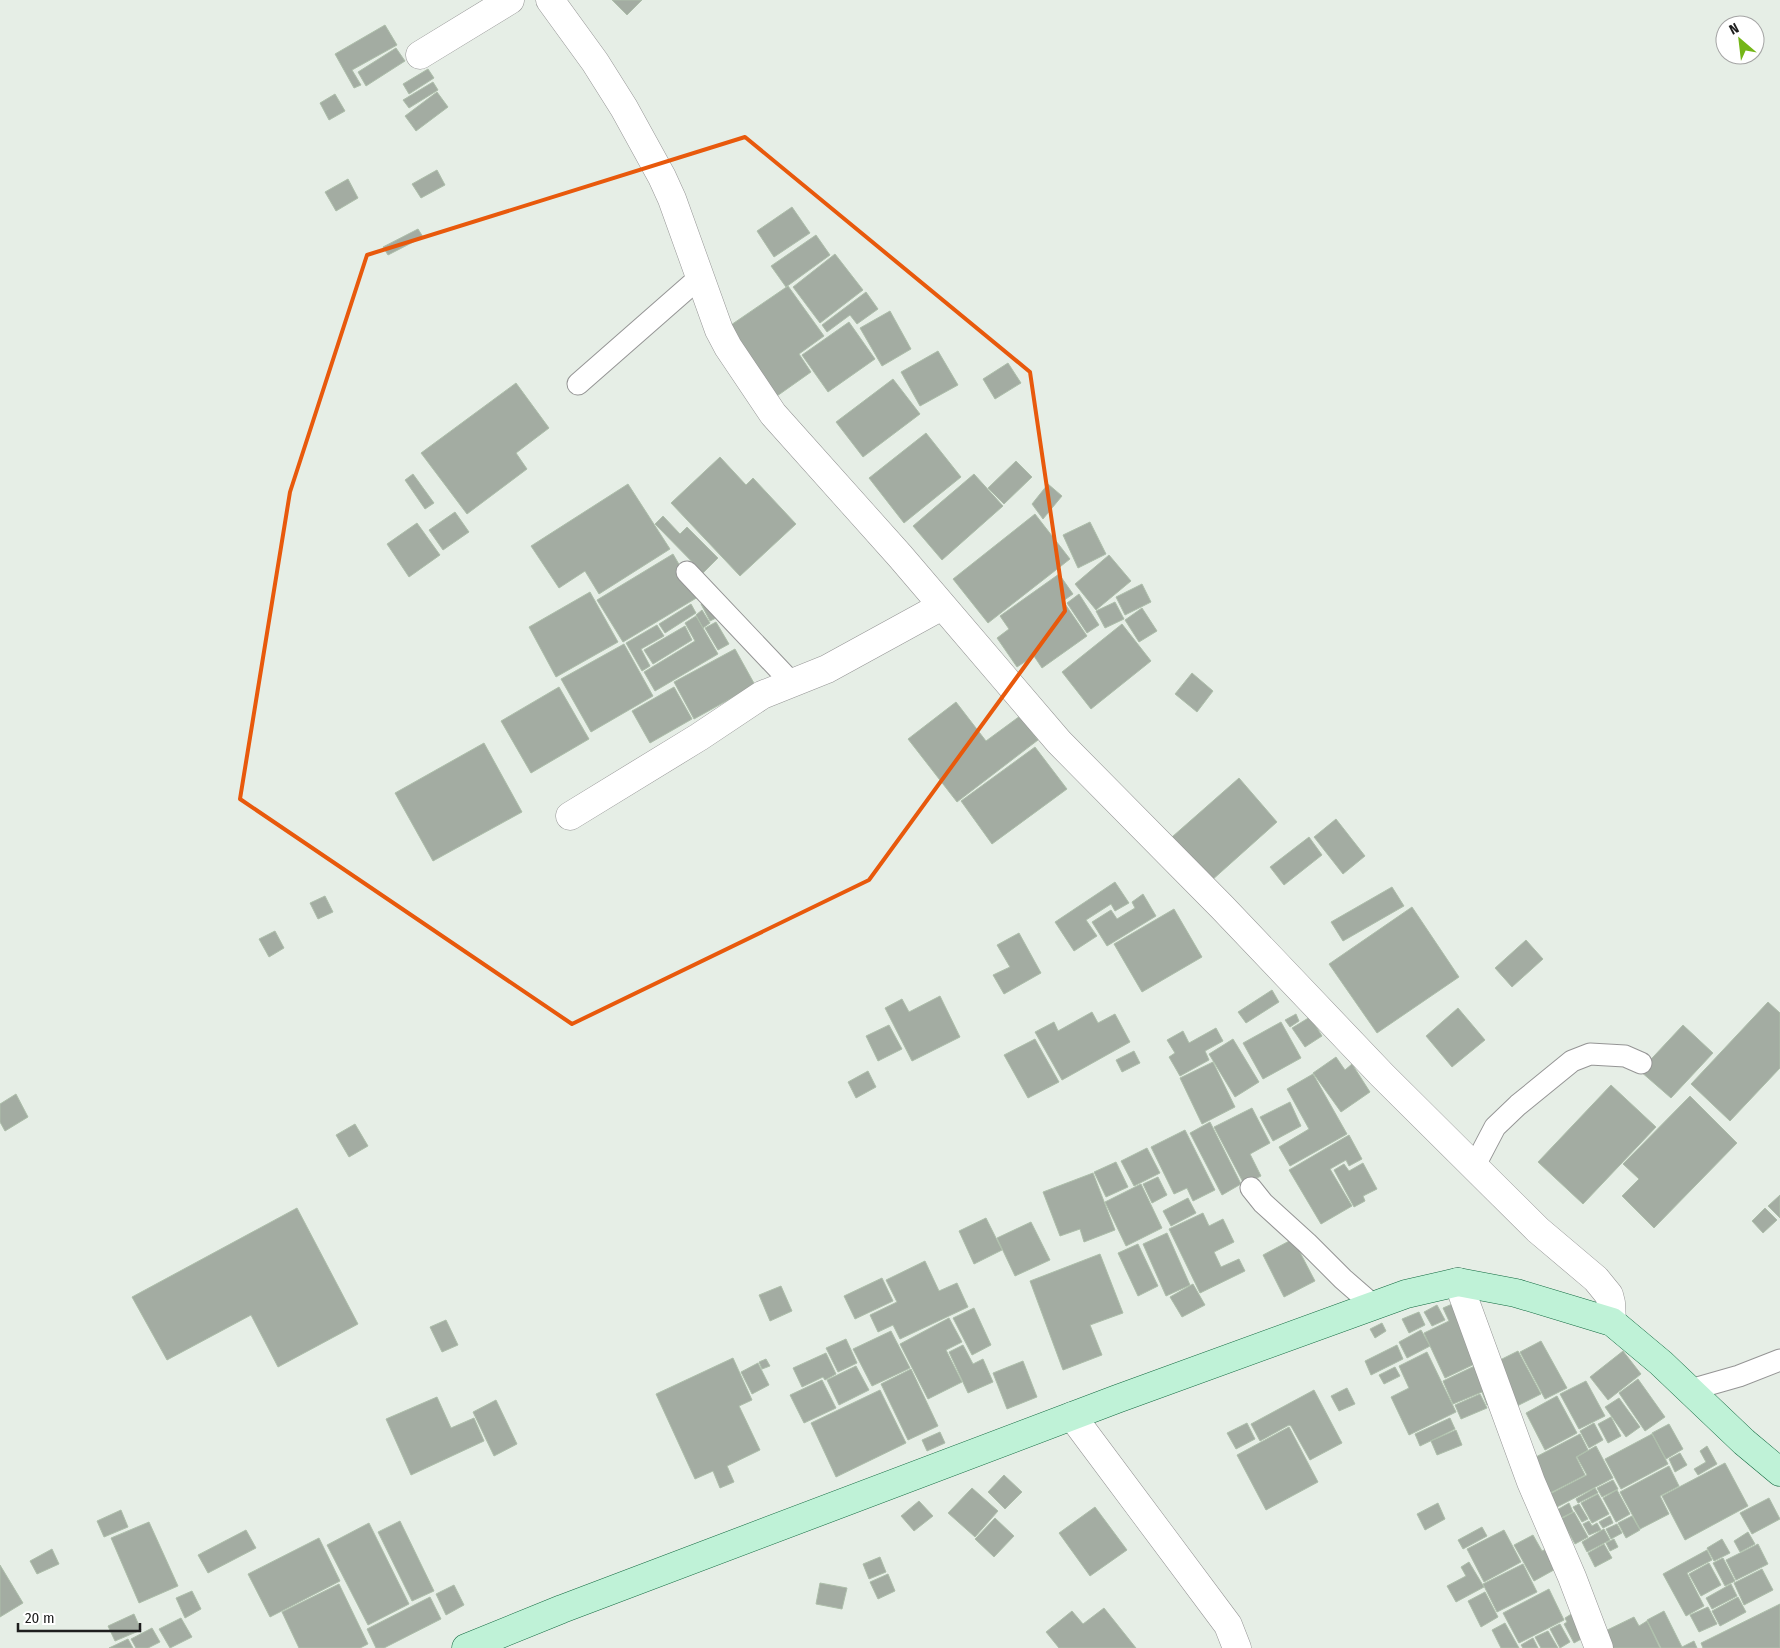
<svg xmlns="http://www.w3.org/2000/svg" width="1780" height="1648" viewBox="0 0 1780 1648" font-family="'Fira Sans Condensed',sans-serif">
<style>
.building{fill:#a3aca2;stroke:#adbeaa}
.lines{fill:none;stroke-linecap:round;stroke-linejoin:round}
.lane-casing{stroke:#959595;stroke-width:23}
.street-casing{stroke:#959595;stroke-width:29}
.secondary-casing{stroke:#11693f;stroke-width:29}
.lane{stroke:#fff;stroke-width:21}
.street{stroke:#fff;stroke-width:28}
.secondary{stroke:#bff2d7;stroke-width:28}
.marked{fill:none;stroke:#e8590c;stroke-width:4;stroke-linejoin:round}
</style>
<rect width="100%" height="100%" fill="#e6eee6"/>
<path class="building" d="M 612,0 L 642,0 L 627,15 Z
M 385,25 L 397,45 L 352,70 L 361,85 L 354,88 L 335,54 Z
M 396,48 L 405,61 L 366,86 L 358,72 Z
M 428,69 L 434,78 L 409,94 L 403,84 Z
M 433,82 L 438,90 L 409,108 L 403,100 Z
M 437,92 L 448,107 L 416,131 L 405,116 Z
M 335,94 L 345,111 L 329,120 L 320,103 Z
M 437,170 L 445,185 L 421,198 L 412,184 Z
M 348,179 L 358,198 L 336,211 L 325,192 Z
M 792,207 L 810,233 L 774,257 L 757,231 Z
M 418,229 L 423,237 L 388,255 L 383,247 Z
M 816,235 L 830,255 L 786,287 L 771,266 Z
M 835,254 L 863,290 L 820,323 L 793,287 Z
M 788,286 L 824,336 L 799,354 L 811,372 L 777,396 L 728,327 Z
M 866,292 L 878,309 L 857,324 L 850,315 L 827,332 L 822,325 Z
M 890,311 L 911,349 L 882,366 L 860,328 Z
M 849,322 L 875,359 L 828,392 L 802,355 Z
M 938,351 L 958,385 L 920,406 L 901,372 Z
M 1008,363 L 1021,383 L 995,399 L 983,379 Z
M 893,379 L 920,414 L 863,457 L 836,422 Z
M 516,383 L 549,428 L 516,453 L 527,469 L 467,514 L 421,453 Z
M 926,433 L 961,477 L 904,523 L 869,478 Z
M 720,457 L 746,485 L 753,478 L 796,524 L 740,576 L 671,503 Z
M 1016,461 L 1032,477 L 1004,504 L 988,488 Z
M 413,474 L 434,503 L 425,509 L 405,480 Z
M 974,474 L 1003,506 L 942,560 L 913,526 Z
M 628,484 L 670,549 L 599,594 L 585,571 L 559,588 L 531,546 Z
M 1048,484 L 1062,496 L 1043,519 L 1032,504 Z
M 455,512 L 469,532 L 443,550 L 429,530 Z
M 1035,514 L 1070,559 L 988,623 L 953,579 Z
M 663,516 L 680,534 L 687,527 L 718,558 L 703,573 L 655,524 Z
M 1090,522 L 1106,554 L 1078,568 L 1063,535 Z
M 417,523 L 440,555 L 409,577 L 387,544 Z
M 673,554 L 698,597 L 623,642 L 597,600 Z
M 1109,555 L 1131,581 L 1096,610 L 1075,584 Z
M 1059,574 L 1073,594 L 1063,601 L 1087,636 L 1042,668 L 1034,656 L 1017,667 L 997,638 L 1009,629 L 1000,616 Z
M 1142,584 L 1151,602 L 1125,615 L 1116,597 Z
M 590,592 L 618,642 L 556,677 L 529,627 Z
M 1079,594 L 1099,625 L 1087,633 L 1067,603 Z
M 711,599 L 720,616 L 710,621 L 701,604 Z
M 1115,602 L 1124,619 L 1105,628 L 1096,611 Z
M 691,604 L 696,613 L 665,633 L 659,624 Z
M 1142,608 L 1157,631 L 1139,642 L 1125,620 Z
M 702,610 L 710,623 L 703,628 L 696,615 Z
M 696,616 L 718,654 L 655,691 L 644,672 L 695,641 L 685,623 Z
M 716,622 L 729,644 L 718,650 L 705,628 Z
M 1122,624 L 1151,661 L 1091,709 L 1062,672 Z
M 657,625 L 664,636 L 641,649 L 650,666 L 642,671 L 626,643 Z
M 685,626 L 692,640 L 653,664 L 644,650 Z
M 624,644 L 653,696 L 591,732 L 561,679 Z
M 735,649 L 755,685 L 694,719 L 674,682 Z
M 1192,673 L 1213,691 L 1197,712 L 1175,694 Z
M 559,687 L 589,739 L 531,773 L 501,721 Z
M 674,687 L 692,719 L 650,743 L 632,711 Z
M 956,702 L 986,741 L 1020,716 L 1038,740 L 957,802 L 908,739 Z
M 484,743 L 522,812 L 433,861 L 395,793 Z
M 1035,747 L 1067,789 L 992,844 L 961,801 Z
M 1239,778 L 1277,822 L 1211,881 L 1172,837 Z
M 1336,819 L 1365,856 L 1343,874 L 1314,837 Z
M 1309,837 L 1322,855 L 1284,885 L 1270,867 Z
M 1115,882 L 1129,903 L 1115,911 L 1111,904 L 1086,920 L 1097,936 L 1074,951 L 1055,922 Z
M 1392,887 L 1404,906 L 1343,941 L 1331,922 Z
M 1143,894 L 1156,916 L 1107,946 L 1092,922 L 1111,910 L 1117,919 L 1135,908 L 1132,902 Z
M 325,896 L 333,912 L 318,919 L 310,903 Z
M 1412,907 L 1459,977 L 1377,1033 L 1329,964 Z
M 1174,909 L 1202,957 L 1142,992 L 1114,944 Z
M 275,931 L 284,948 L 269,957 L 259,939 Z
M 1019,933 L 1041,973 L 1004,994 L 993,975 L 1010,967 L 997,945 Z
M 1526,940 L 1543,959 L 1512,987 L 1495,968 Z
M 1272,990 L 1279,1002 L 1246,1023 L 1238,1012 Z
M 940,996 L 960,1037 L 912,1061 L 885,1008 L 902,999 L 909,1012 Z
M 1768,1002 L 1780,1013 L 1780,1068 L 1730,1121 L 1691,1084 Z
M 1458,1008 L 1485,1040 L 1452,1067 L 1426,1036 Z
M 1092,1012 L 1098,1023 L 1115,1014 L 1130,1042 L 1062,1080 L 1035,1032 L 1054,1022 L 1058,1031 Z
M 1296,1014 L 1299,1021 L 1290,1027 L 1285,1020 Z
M 1310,1017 L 1322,1036 L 1305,1047 L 1292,1028 Z
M 1281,1022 L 1301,1058 L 1263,1079 L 1243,1043 Z
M 889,1025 L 902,1049 L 878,1061 L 866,1036 Z
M 1683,1025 L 1713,1053 L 1671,1098 L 1640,1071 Z
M 1216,1028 L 1223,1041 L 1205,1051 L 1209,1060 L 1180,1076 L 1169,1057 L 1175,1053 L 1167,1040 L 1183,1031 L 1189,1043 Z
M 1035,1039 L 1059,1082 L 1028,1098 L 1004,1055 Z
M 1233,1039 L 1259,1082 L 1235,1097 L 1209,1054 Z
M 1134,1051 L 1140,1063 L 1122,1072 L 1116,1060 Z
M 1336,1057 L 1345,1070 L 1352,1064 L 1370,1092 L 1341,1112 L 1313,1073 Z
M 1213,1062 L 1235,1107 L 1202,1124 L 1180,1078 Z
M 868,1071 L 876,1087 L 856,1098 L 848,1082 Z
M 1313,1074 L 1347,1134 L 1290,1166 L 1279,1147 L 1309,1129 L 1287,1089 Z
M 1611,1085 L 1656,1127 L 1583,1204 L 1538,1162 Z
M 16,1094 L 28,1117 L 5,1131 L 0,1122 L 0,1104 Z
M 1690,1096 L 1737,1143 L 1654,1228 L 1622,1196 L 1639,1179 L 1623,1164 Z
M 1290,1102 L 1301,1126 L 1273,1141 L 1260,1117 Z
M 1252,1108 L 1270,1143 L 1250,1154 L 1261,1176 L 1244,1184 L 1214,1127 Z
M 1210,1122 L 1241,1184 L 1222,1195 L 1190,1133 Z
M 355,1124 L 368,1146 L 349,1157 L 336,1135 Z
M 1185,1130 L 1215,1190 L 1193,1201 L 1187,1188 L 1174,1194 L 1151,1147 Z
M 1349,1135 L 1362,1159 L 1349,1166 L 1346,1160 L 1330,1169 L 1352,1206 L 1321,1224 L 1289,1170 Z
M 1147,1148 L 1160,1173 L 1134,1186 L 1121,1161 Z
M 1116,1162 L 1128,1187 L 1106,1197 L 1094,1172 Z
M 1363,1163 L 1377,1189 L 1363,1196 L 1365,1201 L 1354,1207 L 1334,1170 L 1344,1164 L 1349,1171 Z
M 1093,1173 L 1115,1230 L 1084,1242 L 1080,1229 L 1060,1236 L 1043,1192 Z
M 1158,1177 L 1167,1195 L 1152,1203 L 1143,1184 Z
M 1141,1184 L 1162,1228 L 1126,1246 L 1105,1202 Z
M 1780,1195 L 1780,1218 L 1768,1206 Z
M 1188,1198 L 1196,1213 L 1171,1226 L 1163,1211 Z
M 297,1208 L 358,1324 L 278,1367 L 251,1315 L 167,1360 L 132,1297 Z
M 1765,1208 L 1777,1220 L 1763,1233 L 1752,1221 Z
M 1203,1213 L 1209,1226 L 1223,1219 L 1234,1242 L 1214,1252 L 1221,1267 L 1239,1259 L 1245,1271 L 1200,1293 L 1169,1229 Z
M 986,1218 L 1002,1250 L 974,1264 L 959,1231 Z
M 1031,1222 L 1050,1260 L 1015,1276 L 997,1238 Z
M 1167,1233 L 1190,1285 L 1166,1296 L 1143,1244 Z
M 1293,1239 L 1315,1281 L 1284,1297 L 1263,1255 Z
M 1138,1244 L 1158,1286 L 1138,1296 L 1118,1253 Z
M 1100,1254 L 1123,1313 L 1090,1325 L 1102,1355 L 1063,1370 L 1030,1281 Z
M 925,1261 L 939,1291 L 957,1283 L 968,1307 L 900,1339 L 893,1325 L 878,1332 L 870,1315 L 897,1302 L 886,1280 Z
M 882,1278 L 893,1301 L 855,1319 L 844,1296 Z
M 1193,1284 L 1205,1305 L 1182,1317 L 1170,1297 Z
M 781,1286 L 792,1311 L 770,1321 L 759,1295 Z
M 1457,1302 L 1483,1360 L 1445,1378 L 1424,1333 L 1449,1321 L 1443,1308 Z
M 1437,1305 L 1445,1320 L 1432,1326 L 1424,1312 Z
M 974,1308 L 991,1345 L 972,1355 L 953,1318 Z
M 1419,1312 L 1425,1325 L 1409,1333 L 1402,1319 Z
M 949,1318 L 962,1342 L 946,1350 L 962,1382 L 928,1399 L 900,1344 Z
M 446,1320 L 458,1345 L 442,1352 L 430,1327 Z
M 1382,1323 L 1386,1331 L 1375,1338 L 1370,1329 Z
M 1421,1330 L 1430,1346 L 1407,1358 L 1399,1342 Z
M 891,1331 L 910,1368 L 872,1386 L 853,1349 Z
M 846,1339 L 857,1363 L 838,1372 L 826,1348 Z
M 1541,1341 L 1567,1388 L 1545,1399 L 1520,1352 Z
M 963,1345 L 973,1364 L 983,1359 L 993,1382 L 968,1393 L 949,1352 Z
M 1397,1345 L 1403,1359 L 1371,1375 L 1365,1361 Z
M 1518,1351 L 1541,1394 L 1515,1407 L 1492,1364 Z
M 1623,1351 L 1641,1374 L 1608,1400 L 1590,1377 Z
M 1427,1352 L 1456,1412 L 1409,1435 L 1391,1397 L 1409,1388 L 1399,1366 Z
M 826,1353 L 836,1374 L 825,1380 L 823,1377 L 802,1387 L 793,1368 Z
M 733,1358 L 752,1400 L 739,1406 L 760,1450 L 727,1466 L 734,1482 L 720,1488 L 713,1471 L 695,1479 L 656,1394 Z
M 766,1359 L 770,1366 L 762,1369 L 759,1362 Z
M 1023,1361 L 1037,1397 L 1007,1409 L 993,1373 Z
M 758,1363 L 769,1385 L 752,1394 L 741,1372 Z
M 1479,1364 L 1495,1401 L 1487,1405 L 1482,1392 L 1453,1404 L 1443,1381 Z
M 856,1366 L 869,1390 L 839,1405 L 827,1380 Z
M 1395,1367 L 1400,1376 L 1384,1384 L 1379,1375 Z
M 911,1369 L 938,1426 L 908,1440 L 881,1384 Z
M 1638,1379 L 1665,1417 L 1645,1431 L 1619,1393 Z
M 822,1380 L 836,1408 L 804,1423 L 790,1395 Z
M 1586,1381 L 1605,1416 L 1579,1429 L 1560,1394 Z
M 1347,1388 L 1355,1404 L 1339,1411 L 1331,1396 Z
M 880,1390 L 906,1443 L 836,1477 L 811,1423 Z
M 1314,1390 L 1342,1443 L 1310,1460 L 1291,1426 L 1289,1425 L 1260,1441 L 1251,1424 Z
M 1480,1394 L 1487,1408 L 1461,1419 L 1455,1405 Z
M 1557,1396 L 1577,1433 L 1545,1450 L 1526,1413 Z
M 437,1397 L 451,1428 L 474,1418 L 484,1441 L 411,1475 L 386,1419 Z
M 1619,1398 L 1640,1427 L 1626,1437 L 1605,1407 Z
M 496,1400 L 517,1444 L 494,1456 L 473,1412 Z
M 1611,1417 L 1621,1436 L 1608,1443 L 1598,1424 Z
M 1450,1418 L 1455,1429 L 1420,1446 L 1415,1434 Z
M 1247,1423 L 1255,1439 L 1236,1449 L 1227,1433 Z
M 1594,1423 L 1603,1440 L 1589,1448 L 1580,1431 Z
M 1669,1424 L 1683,1449 L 1666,1459 L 1652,1433 Z
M 1289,1427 L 1318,1482 L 1266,1510 L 1237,1455 Z
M 1456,1430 L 1462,1445 L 1437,1455 L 1431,1441 Z
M 940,1432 L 945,1443 L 927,1451 L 922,1440 Z
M 1580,1434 L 1588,1450 L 1576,1457 L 1585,1475 L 1550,1493 L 1532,1459 Z
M 1652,1434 L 1668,1464 L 1621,1489 L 1605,1459 Z
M 1596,1446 L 1613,1478 L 1557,1507 L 1550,1494 L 1587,1475 L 1577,1457 Z
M 1707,1446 L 1717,1464 L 1698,1475 L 1694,1469 L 1706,1462 L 1700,1451 Z
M 1680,1453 L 1687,1465 L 1675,1472 L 1669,1459 Z
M 1725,1463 L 1748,1506 L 1685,1540 L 1662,1496 Z
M 1669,1466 L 1679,1486 L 1660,1496 L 1669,1514 L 1640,1529 L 1620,1492 Z
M 1004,1475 L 1022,1492 L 1005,1509 L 988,1492 Z
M 1613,1480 L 1618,1489 L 1602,1497 L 1597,1488 Z
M 972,1488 L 998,1511 L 975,1537 L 948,1513 Z
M 1595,1488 L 1598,1493 L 1578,1503 L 1576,1499 Z
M 1617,1490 L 1630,1514 L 1616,1522 L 1603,1498 Z
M 1598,1494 L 1609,1514 L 1592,1523 L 1581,1503 Z
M 1769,1498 L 1780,1519 L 1752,1534 L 1740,1513 Z
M 919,1501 L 933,1516 L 914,1531 L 901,1516 Z
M 1438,1503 L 1445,1519 L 1425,1530 L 1417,1514 Z
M 1569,1503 L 1573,1512 L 1561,1518 L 1557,1510 Z
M 1579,1504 L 1588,1519 L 1582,1522 L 1573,1507 Z
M 1095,1507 L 1127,1550 L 1090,1576 L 1059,1533 Z
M 121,1510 L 128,1527 L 104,1537 L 97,1521 Z
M 1574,1512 L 1588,1537 L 1575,1544 L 1561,1519 Z
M 1610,1516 L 1613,1523 L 1603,1528 L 1599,1522 Z
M 1632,1516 L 1640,1530 L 1626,1538 L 1618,1523 Z
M 995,1518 L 1014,1536 L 994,1557 L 975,1539 Z
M 400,1521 L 434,1591 L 412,1601 L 378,1532 Z
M 1589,1521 L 1592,1526 L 1597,1523 L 1601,1530 L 1589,1535 L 1583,1524 Z
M 149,1522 L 178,1586 L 139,1603 L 111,1538 Z
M 369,1523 L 409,1604 L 368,1625 L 327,1545 Z
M 1617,1524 L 1622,1533 L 1611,1539 L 1606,1529 Z
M 1482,1527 L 1487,1536 L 1463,1549 L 1458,1540 Z
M 1604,1529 L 1610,1540 L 1587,1552 L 1582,1542 Z
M 246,1530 L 256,1548 L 208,1573 L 198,1555 Z
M 1504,1530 L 1521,1562 L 1484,1582 L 1467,1549 Z
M 1748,1532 L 1755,1544 L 1740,1552 L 1734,1541 Z
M 1533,1535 L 1542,1551 L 1551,1547 L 1561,1566 L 1534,1581 L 1514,1545 Z
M 319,1538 L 340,1581 L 270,1617 L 248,1574 Z
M 1614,1539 L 1618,1547 L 1610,1551 L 1606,1543 Z
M 1722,1539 L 1730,1553 L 1714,1561 L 1707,1548 Z
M 1604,1544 L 1612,1558 L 1595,1567 L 1588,1553 Z
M 1758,1544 L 1768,1564 L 1736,1580 L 1726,1560 Z
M 52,1549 L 59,1564 L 37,1574 L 30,1561 Z
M 1707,1550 L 1712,1560 L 1687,1573 L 1704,1606 L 1686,1616 L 1663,1574 Z
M 880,1557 L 886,1572 L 869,1579 L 863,1564 Z
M 1723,1558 L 1735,1581 L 1725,1586 L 1713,1563 Z
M 1469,1562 L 1484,1587 L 1456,1602 L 1447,1586 L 1466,1576 L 1461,1567 Z
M 1709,1563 L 1721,1585 L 1701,1596 L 1689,1574 Z
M 1523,1564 L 1537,1592 L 1497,1612 L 1483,1584 Z
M 0,1565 L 23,1603 L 0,1617 Z
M 1762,1569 L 1773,1590 L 1744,1605 L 1734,1583 Z
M 888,1574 L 895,1591 L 878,1599 L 870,1582 Z
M 820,1583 L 847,1588 L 842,1609 L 816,1604 Z
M 339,1584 L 368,1644 L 360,1648 L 299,1648 L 282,1612 Z
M 1731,1584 L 1737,1596 L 1712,1609 L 1706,1598 Z
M 454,1585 L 464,1605 L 446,1615 L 436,1594 Z
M 1549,1589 L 1564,1620 L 1519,1643 L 1503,1613 Z
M 192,1591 L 201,1609 L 185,1618 L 176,1598 Z
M 1485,1592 L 1498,1617 L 1481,1627 L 1468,1601 Z
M 430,1597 L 441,1619 L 384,1648 L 376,1648 L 367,1629 Z
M 1738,1597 L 1746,1612 L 1720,1626 L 1712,1611 Z
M 1780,1604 L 1780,1648 L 1703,1648 L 1701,1643 Z
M 1708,1607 L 1717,1624 L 1699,1632 L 1690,1615 Z
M 1104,1608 L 1136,1648 L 1059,1648 L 1046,1632 L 1072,1611 L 1083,1624 Z
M 1664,1611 L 1682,1647 L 1694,1641 L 1697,1648 L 1661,1648 L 1647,1620 Z
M 1573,1613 L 1585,1637 L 1574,1643 L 1564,1624 L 1567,1622 L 1565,1618 Z
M 134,1614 L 141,1630 L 115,1641 L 108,1626 Z
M 1634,1617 L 1639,1626 L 1647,1621 L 1660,1648 L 1601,1648 L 1595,1636 Z
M 181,1618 L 192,1637 L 170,1648 L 159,1629 Z
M 1505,1623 L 1519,1648 L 1501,1648 L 1492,1630 Z
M 1560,1624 L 1570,1642 L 1560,1648 L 1550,1629 Z
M 152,1628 L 160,1642 L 148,1648 L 136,1648 L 131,1639 Z
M 1548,1631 L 1558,1648 L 1541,1648 L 1535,1637 Z
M 1533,1638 L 1538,1648 L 1523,1648 L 1521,1645 Z
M 128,1639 L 133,1648 L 109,1648 Z"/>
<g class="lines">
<defs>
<path id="lane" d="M 578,384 L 700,277
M 687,572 L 792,683
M 1474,1167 L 1495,1127 L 1518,1105 L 1572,1061 L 1590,1054 L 1625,1056 L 1641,1063
M 1251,1188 L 1263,1203 L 1307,1243 L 1343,1279 L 1374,1306
M 1690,1390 L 1739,1376 L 1780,1360"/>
<path id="street" d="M 550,0 L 595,62 L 624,108 L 662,177 L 672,199 L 719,330 L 728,347 L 773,414 L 900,556 L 1059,742 L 1222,907 L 1382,1075 L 1538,1230 L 1596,1279 L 1609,1295 L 1611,1303 L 1612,1322
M 420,55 L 510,0
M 570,816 L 699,737 L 762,695 L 827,669 L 942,606
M 1458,1282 L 1531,1482 L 1572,1577 L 1599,1648
M 1072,1416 L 1228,1625 L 1237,1648"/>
<path id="secondary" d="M 466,1648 L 562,1609 L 1117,1399 L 1406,1294 L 1458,1282 L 1516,1293 L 1612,1322 L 1661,1363 L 1744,1442 L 1780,1472"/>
</defs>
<use href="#lane" class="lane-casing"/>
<use href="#street" class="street-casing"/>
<use href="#secondary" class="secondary-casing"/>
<use href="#lane" class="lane"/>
<use href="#street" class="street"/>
<use href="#secondary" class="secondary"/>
</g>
<path class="marked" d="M 745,137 L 1030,372 L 1065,611 L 869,880 L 572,1024 L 240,799 L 290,492 L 367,255 Z"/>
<g transform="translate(1740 40) rotate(332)"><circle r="24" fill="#ffffff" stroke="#a5a5a5"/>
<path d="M0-4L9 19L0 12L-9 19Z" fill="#74b617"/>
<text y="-8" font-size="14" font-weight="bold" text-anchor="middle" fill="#1e1e1e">N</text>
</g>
<path d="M18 1623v8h122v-8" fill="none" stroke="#1e1e1e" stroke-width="2.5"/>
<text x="25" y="1623" font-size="15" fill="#1e1e1e" stroke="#ffffff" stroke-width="4" paint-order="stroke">20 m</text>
</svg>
